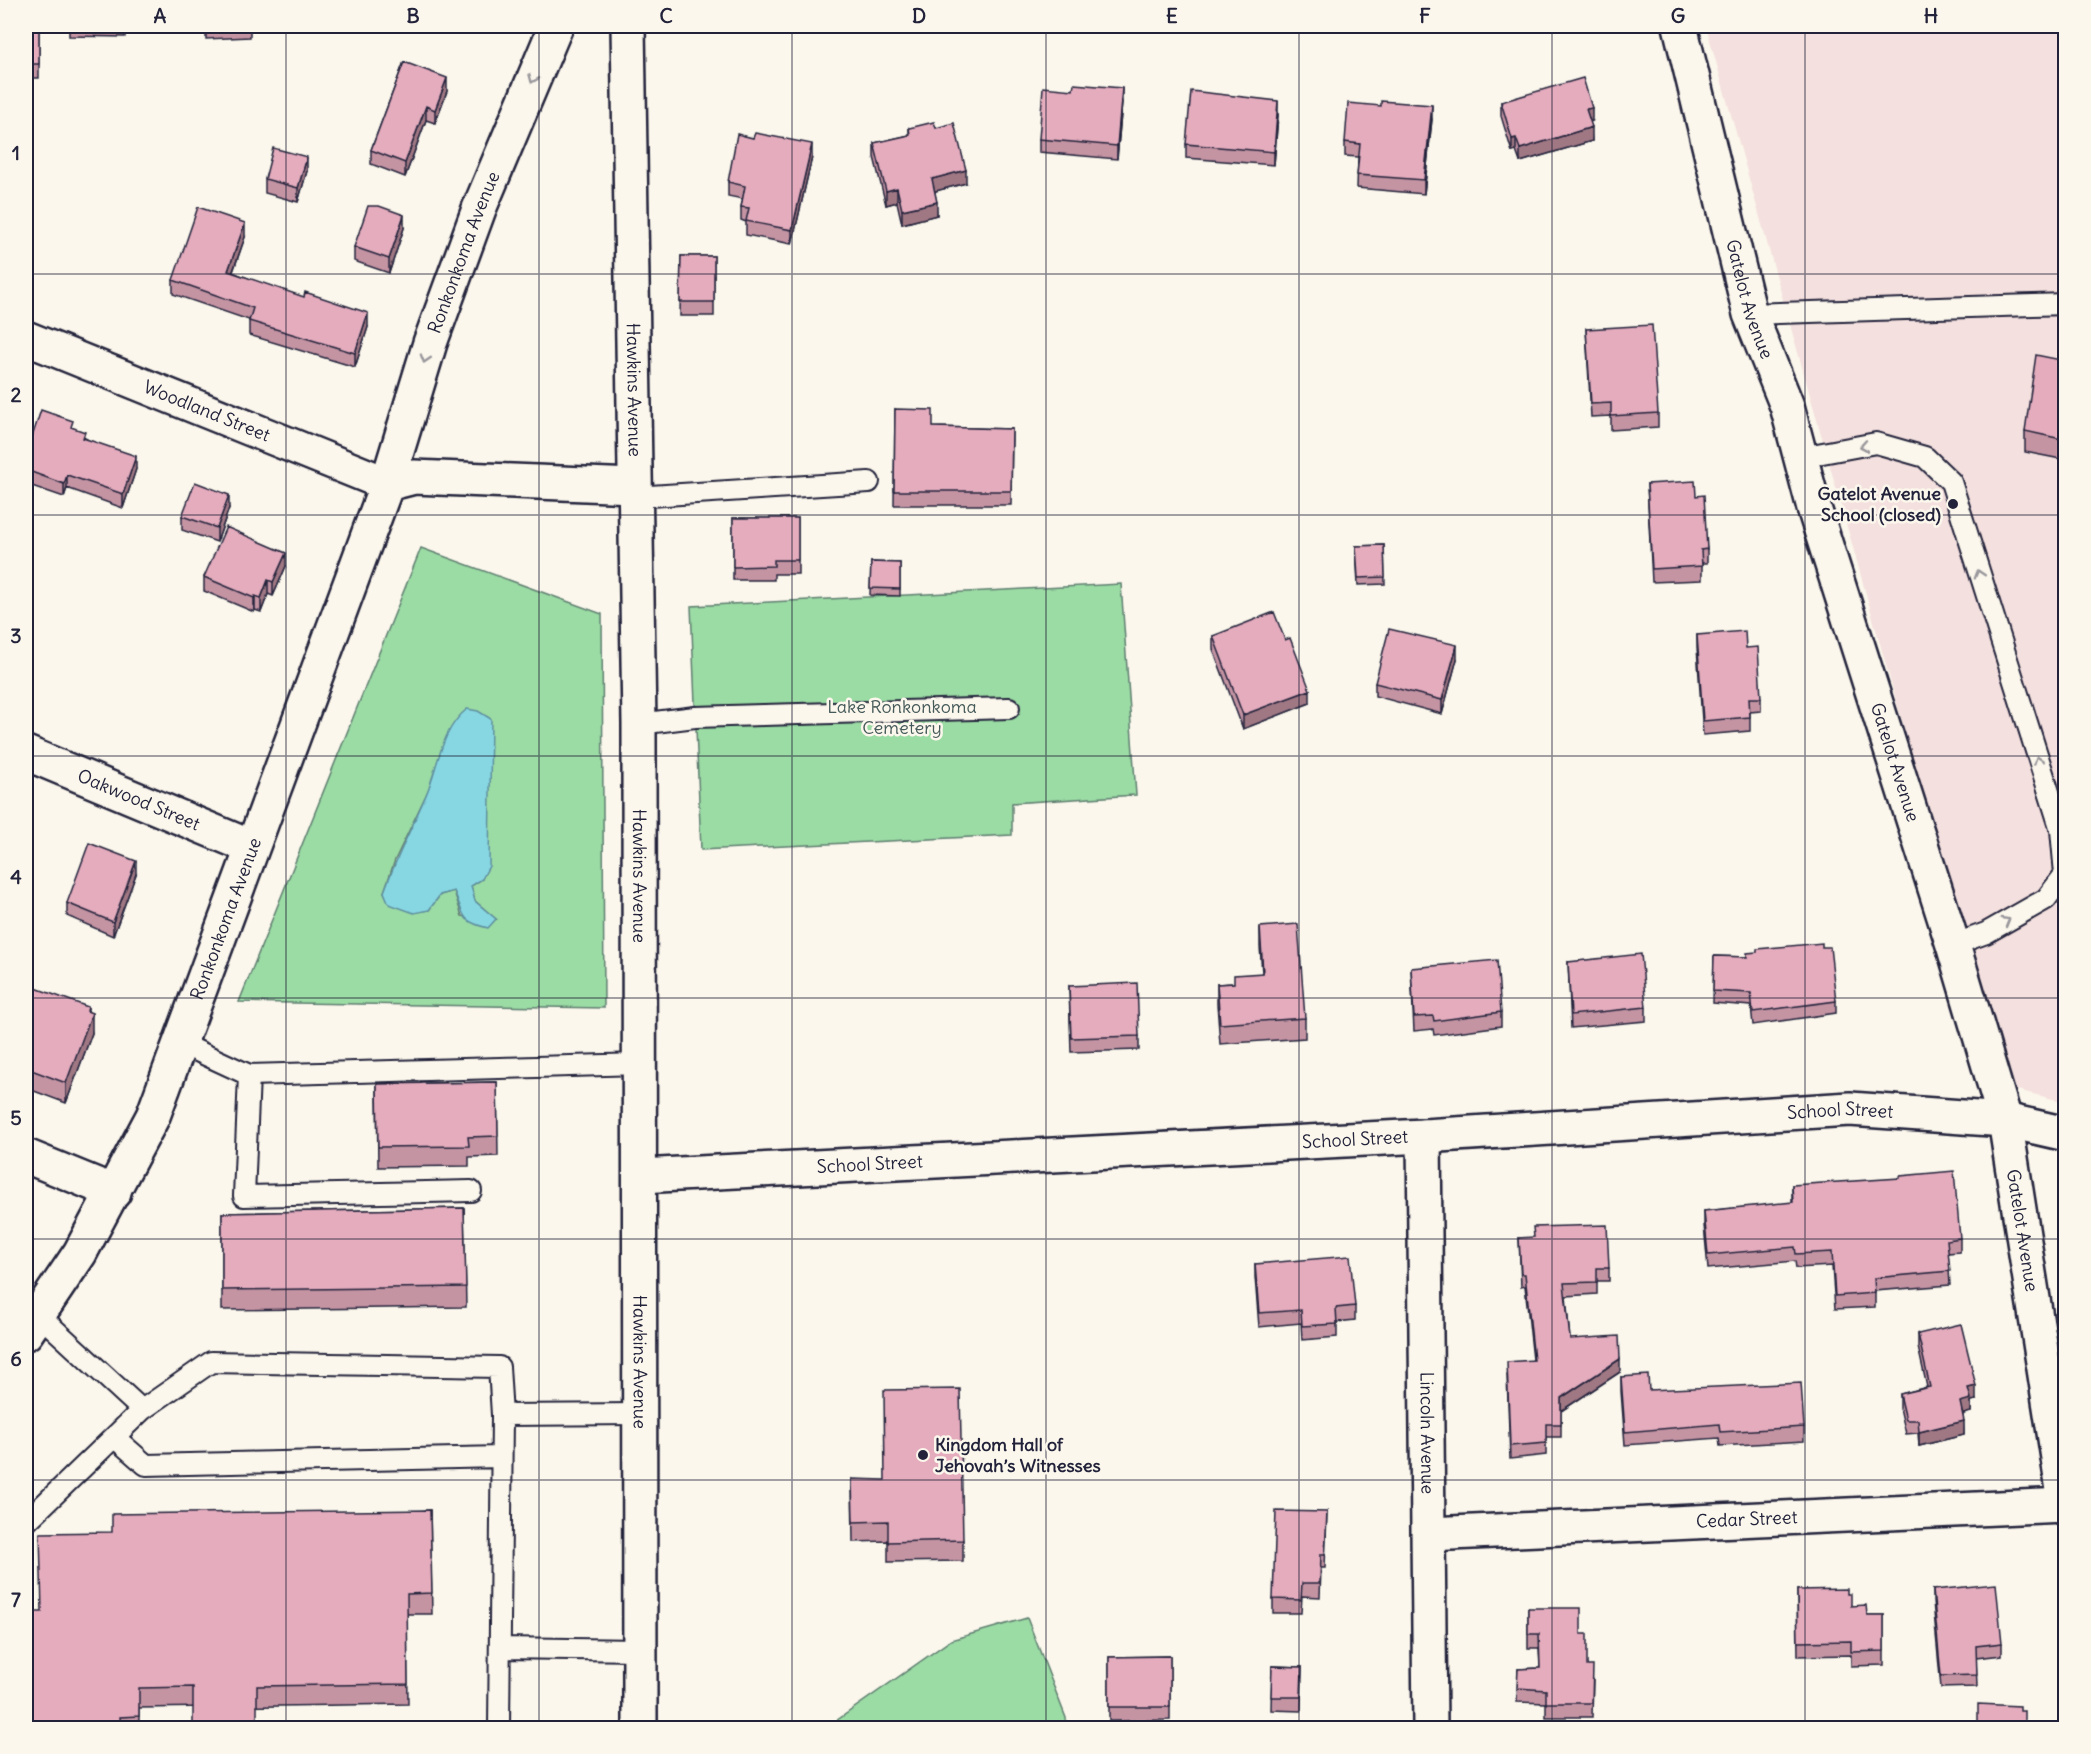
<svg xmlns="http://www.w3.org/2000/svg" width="2091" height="1754" viewBox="0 0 2091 1754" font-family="Delius,sans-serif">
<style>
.built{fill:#f4e0de}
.green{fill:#9bdba4;stroke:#5e7e70;stroke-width:1.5;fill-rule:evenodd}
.water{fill:#87d7e2;stroke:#5f8f9f;stroke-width:1.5}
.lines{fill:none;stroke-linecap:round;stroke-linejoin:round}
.service-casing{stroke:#22223b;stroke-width:24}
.minor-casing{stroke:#22223b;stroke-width:38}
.tertiary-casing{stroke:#22223b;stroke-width:38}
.service{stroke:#fbf7ec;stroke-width:20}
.minor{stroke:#fbf7ec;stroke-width:33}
.tertiary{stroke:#fbf7ec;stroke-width:33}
.wall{fill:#c494a3;stroke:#22223b;stroke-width:1.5}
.shaded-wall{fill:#a07884;stroke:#22223b;stroke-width:1.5}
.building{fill:#e4acbd;stroke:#22223b;stroke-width:1.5}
.oneway{stroke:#99979c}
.grid{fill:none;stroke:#22223b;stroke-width:1.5;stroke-opacity:0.55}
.poi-dot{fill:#22223b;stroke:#fbf7ec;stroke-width:2}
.labels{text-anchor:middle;stroke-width:5;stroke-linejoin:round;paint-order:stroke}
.street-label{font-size:18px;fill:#22223b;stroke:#fbf7ec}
.poi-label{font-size:18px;font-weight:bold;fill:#22223b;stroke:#fbf7ec;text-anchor:end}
.park-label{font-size:18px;fill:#465a5a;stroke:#fbf7ec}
.neatline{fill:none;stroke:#22223b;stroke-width:2}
.grid-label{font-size:20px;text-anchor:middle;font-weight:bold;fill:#22223b}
</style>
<rect width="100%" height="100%" fill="#fbf7ec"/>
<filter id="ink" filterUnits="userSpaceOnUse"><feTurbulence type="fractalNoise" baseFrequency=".0167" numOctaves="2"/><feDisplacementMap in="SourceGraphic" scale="12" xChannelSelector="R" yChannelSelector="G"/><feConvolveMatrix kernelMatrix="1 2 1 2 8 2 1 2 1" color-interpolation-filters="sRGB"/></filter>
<g filter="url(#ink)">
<path class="built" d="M 1706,26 L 2065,26 L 2065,1102 L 2005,1087 Z"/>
<path class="green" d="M 421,548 L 602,614 L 604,1008 L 239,1002 ZM 427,793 L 482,879 L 471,886 L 475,901 L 496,919 L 462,916 L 454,891 L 440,895 L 429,910 L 390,904 L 384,892 L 395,860 Z
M 1121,584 L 1136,795 L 1012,803 L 1012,835 L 701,850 L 691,606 Z
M 1027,1618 L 1066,1718 L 1067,1728 L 826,1728 L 951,1640 Z"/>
<path class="water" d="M 467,709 L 478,711 L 491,719 L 489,866 L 482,879 L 471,886 L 475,901 L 496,919 L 488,928 C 459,921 465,915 454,891 L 440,895 L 429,910 L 414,913 L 389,904 L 384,892 C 396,858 412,827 426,795 C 439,765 440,731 467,709 Z"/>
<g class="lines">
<defs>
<path id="service" d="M 1750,314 L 2066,304
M 1801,457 L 1876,443 L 1925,457 L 1951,482 L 2061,830 L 2065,874 L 2046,899 L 1986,933 L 1953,945
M 634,497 L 869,482
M 639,724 L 695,717 L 1009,708
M 180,1043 L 249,1075 L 640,1064
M 249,1075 L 244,1196 L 471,1191
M 38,1314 L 142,1410
M 114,1437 L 146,1465 L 501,1457
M 26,1522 L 142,1410 L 211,1362 L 499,1367 L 502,1415
M 500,1648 L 640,1650
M 499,1728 L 502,1415 L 640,1414"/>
<g id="minor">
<path id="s1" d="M 1680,26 L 1750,314 L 1787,406 L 1814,508 L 1953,945 L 2005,1120 L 2066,1509"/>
<path id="s2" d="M 26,338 L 387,484"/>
<path id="s3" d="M 26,753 L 251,847"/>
<path id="s4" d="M 1424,1136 L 1430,1728"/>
<path d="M 26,1156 L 114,1192"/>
<path id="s5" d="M 1429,1534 L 2065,1505"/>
</g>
<g id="tertiary">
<path id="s6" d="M 628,26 L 639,724 L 640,1728"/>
<path id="s7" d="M 387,484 L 430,343 L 479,209 L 556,26"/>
<path id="s8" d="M 640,1176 L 1424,1136 L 1850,1109 L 2005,1120 L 2066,1134"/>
<path id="s9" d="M 26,1333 L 80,1253 L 153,1116 L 387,484 L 414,477 L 634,486"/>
</g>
</defs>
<use href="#service" class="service-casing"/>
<use href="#minor" class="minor-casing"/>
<use href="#tertiary" class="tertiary-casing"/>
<use href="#service" class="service"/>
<use href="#minor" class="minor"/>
<use href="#tertiary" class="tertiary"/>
</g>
<path class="wall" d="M 26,26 L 39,26 L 39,78 L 26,78 Z
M 69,26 L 125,26 L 125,37 L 69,36 Z
M 206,26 L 250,26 L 250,37 L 206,39 Z
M 404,62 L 447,91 L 435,123 L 426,120 L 405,177 L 371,164 L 371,150 Z
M 1073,90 L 1122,102 L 1117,159 L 1039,152 L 1039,139 Z
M 1501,102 L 1592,121 L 1590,122 L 1592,141 L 1520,162 L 1516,151 L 1512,152 L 1501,116 Z
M 1381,106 L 1432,119 L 1424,194 L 1357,188 L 1358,157 L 1345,156 L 1345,142 Z
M 1278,115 L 1274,165 L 1186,158 L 1186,144 Z
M 909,128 L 966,183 L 935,191 L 937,215 L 902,224 L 897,202 L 886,205 L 874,157 L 874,143 L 909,135 Z
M 812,157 L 792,244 L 746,235 L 746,222 L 741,220 L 741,207 L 743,199 L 728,196 L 728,182 Z
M 307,171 L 298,202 L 265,193 L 265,179 Z
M 404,228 L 389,273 L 354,261 L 354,247 Z
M 245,237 L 233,272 L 368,327 L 355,367 L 249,335 L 249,320 L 173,294 L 173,280 Z
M 681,256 L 714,256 L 714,316 L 680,316 Z
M 1586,329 L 1658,413 L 1658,427 L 1611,430 L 1611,416 L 1591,417 Z
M 2066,361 L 2066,460 L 2025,452 L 2025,431 Z
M 895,409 L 933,427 L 1012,429 L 1011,505 L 894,505 Z
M 73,428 L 85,438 L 136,469 L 123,508 L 67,488 L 64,497 L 26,484 L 26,455 Z
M 1647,484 L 1696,496 L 1707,549 L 1707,563 L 1702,563 L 1702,580 L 1652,582 Z
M 229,508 L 217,542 L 182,530 L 182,516 Z
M 733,518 L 798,518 L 798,574 L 774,574 L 774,580 L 733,580 Z
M 1384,545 L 1385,584 L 1358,585 L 1356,546 Z
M 871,562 L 900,563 L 900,596 L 870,595 Z
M 286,566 L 273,596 L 268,594 L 261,612 L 255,610 L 254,612 L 204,591 L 204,577 Z
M 1697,635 L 1746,648 L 1761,698 L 1761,711 L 1750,712 L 1750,731 L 1703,735 L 1697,648 Z
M 1213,636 L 1285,640 L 1310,703 L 1243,729 L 1213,649 Z
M 1457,659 L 1442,714 L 1375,696 L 1375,683 Z
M 136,874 L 113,936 L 67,916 L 67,903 Z
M 1260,927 L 1305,1018 L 1305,1038 L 1220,1044 L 1217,1004 L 1217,984 L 1234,983 L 1262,973 L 1260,947 Z
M 1822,947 L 1836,1001 L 1836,1013 L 1753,1025 L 1751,1006 L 1713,1003 L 1714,956 L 1747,957 Z
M 1568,962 L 1646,1007 L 1646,1021 L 1571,1028 Z
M 1411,968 L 1501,1012 L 1501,1026 L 1434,1035 L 1433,1029 L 1414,1031 Z
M 1069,986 L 1139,1036 L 1139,1050 L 1071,1052 Z
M 26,999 L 88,1011 L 92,1033 L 66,1103 L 26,1088 Z
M 497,1082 L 498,1156 L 469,1157 L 469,1166 L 378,1167 L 377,1084 Z
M 1792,1185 L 1960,1238 L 1960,1252 L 1948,1253 L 1950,1285 L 1875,1291 L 1875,1307 L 1835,1309 L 1832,1266 L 1796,1268 L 1795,1261 L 1708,1269 L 1704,1225 L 1704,1211 L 1792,1203 Z
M 464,1208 L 466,1307 L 222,1310 L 222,1213 Z
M 1519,1238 L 1609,1268 L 1609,1281 L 1597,1281 L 1597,1294 L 1566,1296 L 1570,1339 L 1620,1372 L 1561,1411 L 1561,1437 L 1546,1437 L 1546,1455 L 1510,1459 L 1507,1375 L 1533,1360 L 1525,1286 L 1521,1287 Z
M 1255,1264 L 1355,1306 L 1355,1320 L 1337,1322 L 1337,1337 L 1302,1340 L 1301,1323 L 1259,1327 L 1255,1277 Z
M 1918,1334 L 1976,1400 L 1971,1401 L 1971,1412 L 1963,1414 L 1964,1435 L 1919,1446 L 1918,1433 L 1906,1434 L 1900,1408 L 1900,1394 L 1927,1387 L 1918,1347 Z
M 1621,1377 L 1649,1390 L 1804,1427 L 1804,1441 L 1720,1446 L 1719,1438 L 1625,1445 L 1621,1391 Z
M 852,1479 L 963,1540 L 963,1561 L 888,1562 L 888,1541 L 853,1542 Z
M 430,1510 L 432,1614 L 407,1614 L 408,1704 L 139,1708 L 139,1728 L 28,1728 L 112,1532 Z
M 1327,1512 L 1325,1568 L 1321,1568 L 1320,1597 L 1302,1596 L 1301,1613 L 1273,1613 L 1273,1599 Z
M 1797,1590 L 1847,1594 L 1851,1606 L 1867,1615 L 1884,1615 L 1884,1665 L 1851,1666 L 1851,1655 L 1798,1656 Z
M 1933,1590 L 2002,1643 L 2002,1655 L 1976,1658 L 1977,1687 L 1941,1688 L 1933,1602 Z
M 1528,1608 L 1581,1634 L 1587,1666 L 1593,1680 L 1592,1717 L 1546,1717 L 1546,1703 L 1517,1702 L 1518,1669 L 1540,1668 L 1539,1648 L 1528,1648 Z
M 1170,1656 L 1170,1720 L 1109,1721 L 1109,1657 Z
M 1272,1666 L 1302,1667 L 1301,1711 L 1271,1710 Z"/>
<path class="shaded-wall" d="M 447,78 L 447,91 L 435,123 L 435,110 Z
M 1122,88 L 1122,102 L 1117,159 L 1117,146 Z
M 1278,101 L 1278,115 L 1274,165 L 1274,152 Z
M 1432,105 L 1432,119 L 1424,194 L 1424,180 Z
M 426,106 L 426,120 L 405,177 L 405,163 Z
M 1592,108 L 1592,121 L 1586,123 L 1586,109 Z
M 1592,127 L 1592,141 L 1520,162 L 1520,149 Z
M 1516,138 L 1516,151 L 1512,152 L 1512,139 Z
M 812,144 L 812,157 L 792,244 L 792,230 Z
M 307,157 L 307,171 L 298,202 L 298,188 Z
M 966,170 L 966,183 L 932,192 L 932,179 Z
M 897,188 L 897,202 L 886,205 L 886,191 Z
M 937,202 L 937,215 L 902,224 L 902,210 Z
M 404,215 L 404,228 L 389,273 L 389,259 Z
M 245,223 L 245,237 L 228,285 L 228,271 Z
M 368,313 L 368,327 L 355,367 L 355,353 Z
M 136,456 L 136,469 L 123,508 L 123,494 Z
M 67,475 L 67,488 L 64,497 L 64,484 Z
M 229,495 L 229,508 L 217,542 L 217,528 Z
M 286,553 L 286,566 L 273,596 L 273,582 Z
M 268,580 L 268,594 L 261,612 L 261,598 Z
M 255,596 L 255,610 L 254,612 L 254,598 Z
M 1457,645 L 1457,659 L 1442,714 L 1442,700 Z
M 1310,690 L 1310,703 L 1243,729 L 1243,715 Z
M 136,861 L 136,874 L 113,936 L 113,922 Z
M 88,1007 L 88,1023 L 92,1013 L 92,1033 L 66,1103 L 66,1083 Z
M 1620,1359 L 1620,1372 L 1561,1411 L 1561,1398 Z
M 1976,1386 L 1976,1400 L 1971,1401 L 1971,1412 L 1960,1415 L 1960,1402 L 1968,1388 Z
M 1964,1421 L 1964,1435 L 1919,1446 L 1919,1432 Z"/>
<path class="building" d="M 26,26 L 39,26 L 39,64 L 26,64 Z
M 404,62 L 447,78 L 435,110 L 426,106 L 405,163 L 371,150 Z
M 1583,78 L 1592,108 L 1586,109 L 1592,127 L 1520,149 L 1516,138 L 1512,139 L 1501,102 Z
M 1074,84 L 1122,88 L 1117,146 L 1039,139 L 1043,87 L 1073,90 Z
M 1191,91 L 1278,101 L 1274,152 L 1186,144 Z
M 1381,101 L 1432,105 L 1424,180 L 1357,175 L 1360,144 L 1345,142 L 1348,103 L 1381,106 Z
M 934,122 L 936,128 L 954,123 L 966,170 L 932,179 L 937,202 L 902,210 L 897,188 L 886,191 L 874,143 L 910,135 L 909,128 Z
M 755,133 L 812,144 L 792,230 L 746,221 L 749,208 L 741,207 L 745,186 L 728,182 L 737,134 L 753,138 Z
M 273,148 L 307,157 L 298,188 L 265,179 Z
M 368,206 L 379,206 L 404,215 L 389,259 L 354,247 Z
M 198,207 L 245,223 L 228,271 L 304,297 L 305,292 L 368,313 L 355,353 L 249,321 L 253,308 L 173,280 Z
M 681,256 L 714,256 L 714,302 L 680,302 Z
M 1652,325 L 1658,413 L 1611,416 L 1611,403 L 1591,404 L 1586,329 Z
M 2036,355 L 2066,361 L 2066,440 L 2025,431 Z
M 895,409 L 933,410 L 933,427 L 1012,429 L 1011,491 L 894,491 Z
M 41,410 L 73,421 L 71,427 L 85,432 L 83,438 L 136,456 L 123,494 L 67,475 L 64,484 L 26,470 L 26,455 Z
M 1695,481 L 1696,496 L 1704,495 L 1707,549 L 1701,550 L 1702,566 L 1652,569 L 1647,484 Z
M 195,482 L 229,495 L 217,528 L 182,516 Z
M 733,518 L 798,518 L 798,560 L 774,560 L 774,566 L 733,567 Z
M 226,527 L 286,553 L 273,582 L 268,580 L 261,598 L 255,596 L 254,598 L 204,577 Z
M 1384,545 L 1385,577 L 1358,578 L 1356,546 Z
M 871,562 L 900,563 L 900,589 L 870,588 Z
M 1274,612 L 1285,640 L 1290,638 L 1310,690 L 1243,715 L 1213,636 Z
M 1389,629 L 1457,645 L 1442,700 L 1375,683 Z
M 1745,631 L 1746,648 L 1758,647 L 1761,698 L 1749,698 L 1750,717 L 1703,721 L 1697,635 Z
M 89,843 L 136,861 L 113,922 L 67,903 Z
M 1298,924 L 1305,1018 L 1220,1024 L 1217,984 L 1234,983 L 1234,975 L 1263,973 L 1260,927 Z
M 1822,943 L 1822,947 L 1830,947 L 1836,1001 L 1753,1012 L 1751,993 L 1713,991 L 1714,956 L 1747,957 L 1747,953 L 1757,952 L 1757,949 Z
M 1641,954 L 1646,1007 L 1571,1015 L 1568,962 Z
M 1497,960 L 1501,1012 L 1434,1021 L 1433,1016 L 1414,1017 L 1411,968 Z
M 1137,983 L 1139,1036 L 1071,1038 L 1069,986 Z
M 30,986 L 88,1007 L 87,1011 L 92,1013 L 66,1083 L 26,1068 L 26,1062 L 28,1054 L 26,1053 L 26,999 Z
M 497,1082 L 498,1136 L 468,1137 L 469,1146 L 378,1147 L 377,1084 Z
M 1954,1171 L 1960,1238 L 1947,1240 L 1950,1271 L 1874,1278 L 1875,1293 L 1835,1296 L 1832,1252 L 1796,1254 L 1795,1247 L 1708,1255 L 1704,1211 L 1793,1202 L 1792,1185 L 1900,1178 L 1900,1176 Z
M 464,1208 L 466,1287 L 222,1290 L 222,1213 Z
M 1607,1225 L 1609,1268 L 1597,1268 L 1597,1282 L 1564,1283 L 1570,1339 L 1619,1336 L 1620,1359 L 1561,1398 L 1561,1424 L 1546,1424 L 1546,1443 L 1510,1446 L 1507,1362 L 1534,1360 L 1525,1274 L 1521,1274 L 1519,1238 L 1534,1237 L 1533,1227 Z
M 1350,1256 L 1355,1306 L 1336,1308 L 1337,1324 L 1302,1326 L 1301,1310 L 1259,1313 L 1255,1264 Z
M 1961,1324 L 1976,1386 L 1968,1388 L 1971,1399 L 1960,1402 L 1964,1421 L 1919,1432 L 1918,1420 L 1906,1420 L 1900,1394 L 1930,1387 L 1918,1334 Z
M 1648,1375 L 1649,1390 L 1801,1383 L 1804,1427 L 1720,1432 L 1719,1424 L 1625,1432 L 1621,1377 Z
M 960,1389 L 963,1540 L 888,1542 L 888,1521 L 853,1522 L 852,1479 L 885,1480 L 884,1390 Z
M 430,1510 L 432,1593 L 407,1594 L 408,1684 L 257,1686 L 257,1728 L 193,1728 L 193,1687 L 139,1688 L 139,1716 L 120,1717 L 121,1728 L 28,1728 L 26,1612 L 42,1612 L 40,1533 L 112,1532 L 112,1514 Z
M 1276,1511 L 1327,1512 L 1325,1554 L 1321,1554 L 1320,1583 L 1302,1583 L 1301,1600 L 1273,1599 Z
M 1996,1584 L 2002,1643 L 1976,1646 L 1977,1675 L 1941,1676 L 1933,1590 Z
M 1847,1589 L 1847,1594 L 1851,1594 L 1851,1606 L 1866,1605 L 1867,1615 L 1884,1615 L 1884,1651 L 1851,1652 L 1851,1641 L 1798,1642 L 1797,1590 Z
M 1528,1608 L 1581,1608 L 1581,1634 L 1587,1634 L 1587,1666 L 1593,1666 L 1592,1703 L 1546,1703 L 1546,1690 L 1517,1688 L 1518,1669 L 1540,1668 L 1539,1634 L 1528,1634 Z
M 1170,1656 L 1170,1707 L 1109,1707 L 1109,1657 Z
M 1272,1666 L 1302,1667 L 1301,1697 L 1271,1697 Z
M 1978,1704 L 2020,1706 L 2020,1710 L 2024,1710 L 2024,1728 L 1978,1728 Z"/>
<defs><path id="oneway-chevron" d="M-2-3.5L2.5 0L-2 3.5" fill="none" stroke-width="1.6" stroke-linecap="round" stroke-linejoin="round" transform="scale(1.5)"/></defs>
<g class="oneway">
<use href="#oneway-chevron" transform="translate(533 79) rotate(113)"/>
<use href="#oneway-chevron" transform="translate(425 359) rotate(107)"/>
<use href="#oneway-chevron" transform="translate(1864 446) rotate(170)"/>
<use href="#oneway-chevron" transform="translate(1979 574) rotate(-107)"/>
<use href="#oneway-chevron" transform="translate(2038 760) rotate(-108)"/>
<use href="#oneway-chevron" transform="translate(2006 921) rotate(-30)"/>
</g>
</g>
<path class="grid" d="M 286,26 L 286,1728M 539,26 L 539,1728M 792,26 L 792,1728M 1046,26 L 1046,1728M 1299,26 L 1299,1728M 1552,26 L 1552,1728M 1805,26 L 1805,1728M 26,274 L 2066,274M 26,515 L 2066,515M 26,756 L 2066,756M 26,998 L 2066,998M 26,1239 L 2066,1239M 26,1480 L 2066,1480"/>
<g class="poi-dot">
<circle cx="1953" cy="504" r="6"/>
<circle cx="923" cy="1455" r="6"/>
</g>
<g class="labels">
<g class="street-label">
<text dy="6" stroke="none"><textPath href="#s7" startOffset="244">Ronkonkoma Avenue</textPath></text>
<text dy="6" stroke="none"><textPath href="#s1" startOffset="282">Gatelot Avenue</textPath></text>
<text dy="6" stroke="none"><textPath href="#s6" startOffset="364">Hawkins Avenue</textPath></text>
<text dy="6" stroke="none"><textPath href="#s2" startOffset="195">Woodland Street</textPath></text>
<text dy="6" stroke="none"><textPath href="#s1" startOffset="768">Gatelot Avenue</textPath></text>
<text dy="6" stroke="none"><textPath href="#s3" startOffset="122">Oakwood Street</textPath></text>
<text dy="6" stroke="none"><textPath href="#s6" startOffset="850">Hawkins Avenue</textPath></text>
<text dy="6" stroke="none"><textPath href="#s9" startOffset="462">Ronkonkoma Avenue</textPath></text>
<text dy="6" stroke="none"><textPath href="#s8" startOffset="1202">School Street</textPath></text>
<text dy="6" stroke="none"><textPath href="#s8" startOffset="716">School Street</textPath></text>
<text dy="6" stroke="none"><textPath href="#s8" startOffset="230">School Street</textPath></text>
<text dy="6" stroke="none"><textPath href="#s1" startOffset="1254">Gatelot Avenue</textPath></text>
<text dy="6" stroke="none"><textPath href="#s6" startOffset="1336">Hawkins Avenue</textPath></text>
<text dy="6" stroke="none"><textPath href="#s4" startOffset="297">Lincoln Avenue</textPath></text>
<text dy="6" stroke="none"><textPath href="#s5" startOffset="318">Cedar Street</textPath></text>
</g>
<g class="poi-label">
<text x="1941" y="500">Gatelot Avenue<tspan x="1941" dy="21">School (closed)</tspan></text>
<text x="935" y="1451" text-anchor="start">Kingdom Hall of<tspan x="935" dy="21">Jehovah’s Witnesses</tspan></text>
</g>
<g class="park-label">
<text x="902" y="713">Lake Ronkonkoma<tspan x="902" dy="21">Cemetery</tspan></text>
</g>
</g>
<rect width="2091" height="1754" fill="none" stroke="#fbf7ec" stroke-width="66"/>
<rect x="33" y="33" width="2025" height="1688" class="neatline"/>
<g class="grid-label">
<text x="160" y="23">A</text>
<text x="413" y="23">B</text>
<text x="666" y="23">C</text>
<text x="919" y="23">D</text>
<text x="1172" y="23">E</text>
<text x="1425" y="23">F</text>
<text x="1678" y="23">G</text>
<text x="1931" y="23">H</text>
<text x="16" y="160">1</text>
<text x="16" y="402">2</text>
<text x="16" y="643">3</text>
<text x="16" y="884">4</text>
<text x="16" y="1125">5</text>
<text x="16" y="1366">6</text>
<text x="16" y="1607">7</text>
</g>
</svg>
